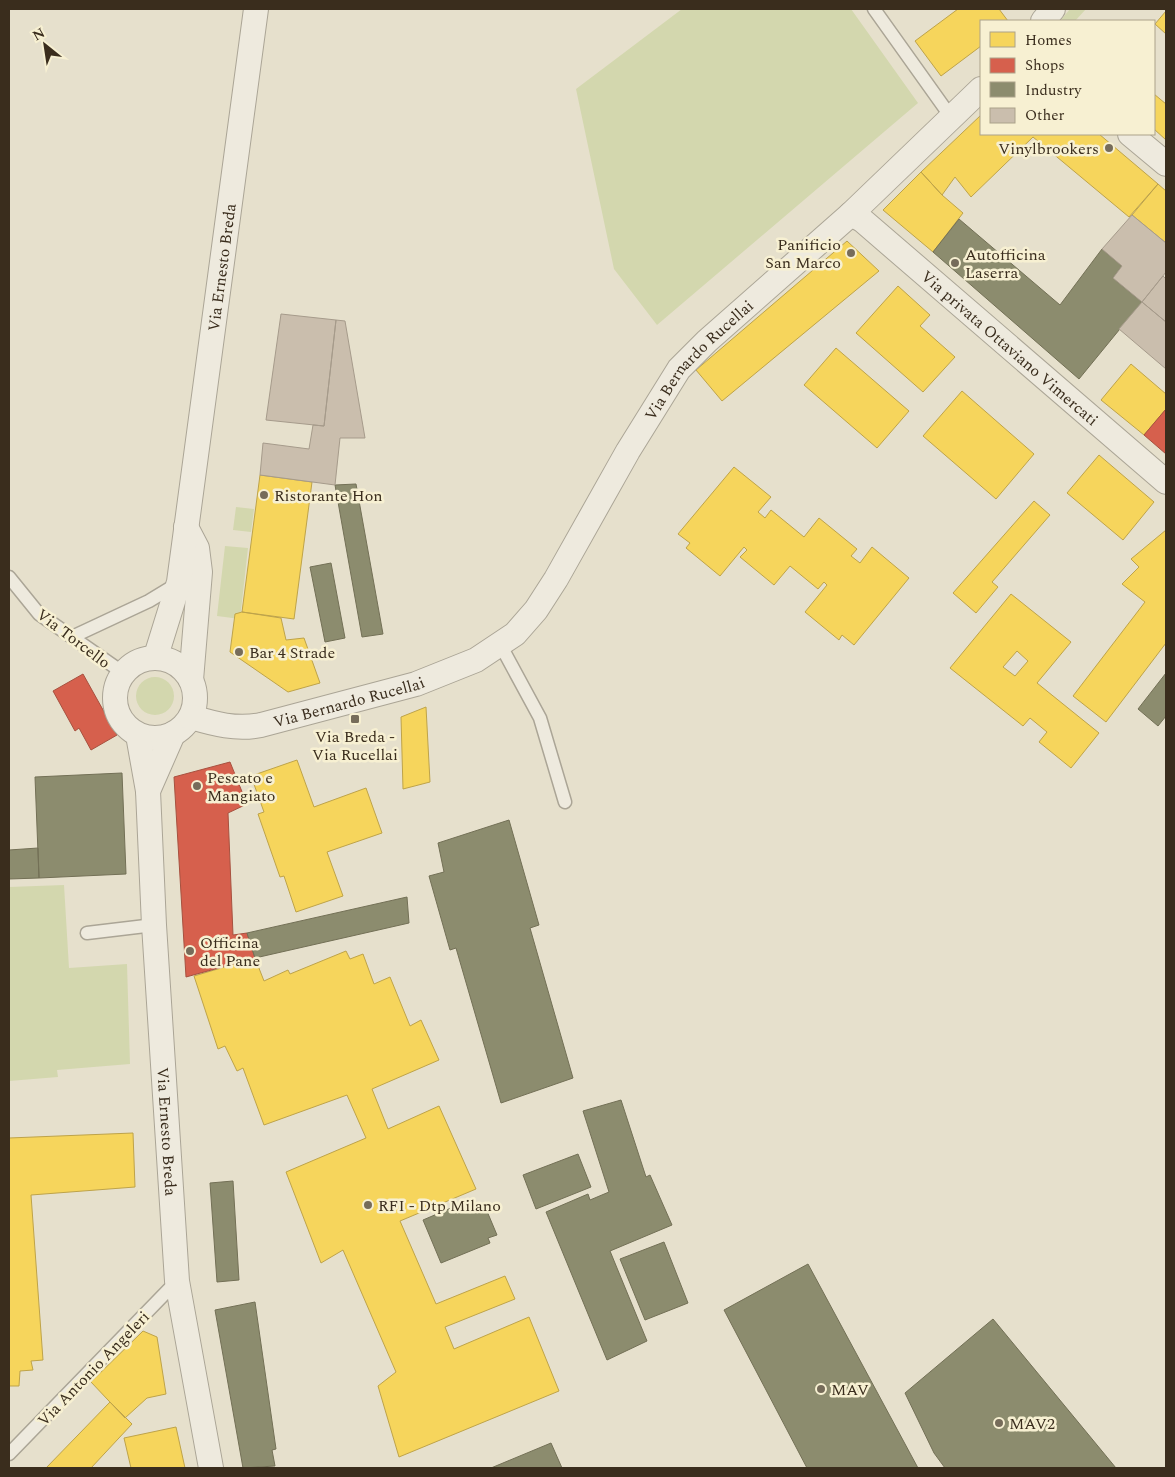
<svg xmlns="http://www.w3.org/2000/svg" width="1175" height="1477" viewBox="0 0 1175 1477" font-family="Spectral,serif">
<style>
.green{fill:#d3d7ae}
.homes{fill:#f6d55c;stroke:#bea349;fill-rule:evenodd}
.shops{fill:#d6604d;stroke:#a7513f}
.industry{fill:#8c8c6e;stroke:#737056}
.building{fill:#cabead;stroke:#a69b8b}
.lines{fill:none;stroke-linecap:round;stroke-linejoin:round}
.lane-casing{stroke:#aba596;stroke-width:15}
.street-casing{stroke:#aba596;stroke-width:26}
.lane{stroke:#eeeade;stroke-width:12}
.street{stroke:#eeeade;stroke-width:24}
.poi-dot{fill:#766c5a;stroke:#f7f0d2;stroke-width:2}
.labels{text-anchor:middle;stroke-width:5;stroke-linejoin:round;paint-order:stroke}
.poi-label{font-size:16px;fill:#3a2d1d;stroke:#f7f0d2;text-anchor:start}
.street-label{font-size:16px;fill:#3a2d1d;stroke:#f7f0d2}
</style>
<rect width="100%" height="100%" fill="#e6e0cc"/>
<path class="green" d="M 682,9 L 851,9 L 918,103 L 657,325 L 614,269 L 576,89 Z
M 1070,9 L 1086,9 L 1075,21 L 1060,21 Z
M 236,507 L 254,509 L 251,532 L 233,530 Z
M 225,546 L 248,548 L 240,619 L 217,616 Z
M136 696a19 19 0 1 1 38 0a19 19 0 1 1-38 0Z
M 64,885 L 69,968 L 127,964 L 130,1064 L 57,1070 L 58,1077 L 9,1081 L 9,887 Z"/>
<path class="homes" d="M 958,9 L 999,9 L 1008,21 L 981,21 L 981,46 L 941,76 L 915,41 Z
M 1166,11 L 1166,34 L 1155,24 Z
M 1154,94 L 1166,104 L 1166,140 L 1154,129 Z
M 981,115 L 981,134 L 1099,134 L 1158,184 L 1129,217 L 1033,137 L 971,197 L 955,177 L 942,195 L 921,172 Z
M 921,172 L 942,195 L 963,213 L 933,252 L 883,210 Z
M 1158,184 L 1166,191 L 1166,243 L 1132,215 Z
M 847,241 L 879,271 L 722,401 L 696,370 Z
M 898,286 L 930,315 L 920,326 L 955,357 L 923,392 L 856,333 Z
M 836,348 L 909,411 L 877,448 L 804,385 Z
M 1131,364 L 1166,394 L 1166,409 L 1144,435 L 1101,400 Z
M 962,391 L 1034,454 L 996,499 L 923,436 Z
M 1099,455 L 1154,502 L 1123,540 L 1067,493 Z
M 734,467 L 771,497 L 758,512 L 765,518 L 771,510 L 804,537 L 819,518 L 857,549 L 851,556 L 860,563 L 872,547 L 909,578 L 854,645 L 842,635 L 839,640 L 805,612 L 827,585 L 824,582 L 818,589 L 790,566 L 774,585 L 740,557 L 747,550 L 744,547 L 720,576 L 686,548 L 690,543 L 678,534 Z
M 260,475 L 312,482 L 294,619 L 242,612 Z
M 1034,501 L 1050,515 L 992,582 L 998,587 L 976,613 L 953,593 Z
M 1166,530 L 1166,643 L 1106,722 L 1073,696 L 1145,602 L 1122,584 L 1139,567 L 1131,559 Z
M 1011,594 L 1071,642 L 1037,683 L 1099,733 L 1071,768 L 1039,742 L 1047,732 L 1030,718 L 1023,726 L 950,668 ZM 1017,651 L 1028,661 L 1015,676 L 1003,667 Z
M 242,612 L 281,618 L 286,640 L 304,638 L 320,683 L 288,692 L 230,652 L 235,614 Z
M 426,707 L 430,782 L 403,789 L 401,717 Z
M 297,760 L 314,807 L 366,788 L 382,833 L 327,852 L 343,896 L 296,912 L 284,876 L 280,877 L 258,814 L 264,812 L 251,776 Z
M 346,951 L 350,959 L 363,954 L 374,984 L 390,977 L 410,1026 L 421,1020 L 439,1060 L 372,1089 L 388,1129 L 439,1106 L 476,1189 L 400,1221 L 436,1304 L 505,1276 L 515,1299 L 445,1327 L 454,1349 L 529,1317 L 559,1391 L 399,1457 L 378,1386 L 396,1372 L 343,1250 L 321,1263 L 286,1172 L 366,1138 L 347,1095 L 264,1125 L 243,1068 L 237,1071 L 225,1046 L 218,1049 L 194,976 L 255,958 L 264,981 L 288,970 L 290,974 Z
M 133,1133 L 135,1187 L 31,1195 L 43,1360 L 31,1361 L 33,1370 L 20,1371 L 19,1386 L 9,1386 L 9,1138 Z
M 143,1331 L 157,1337 L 166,1394 L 147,1398 L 125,1418 L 91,1382 Z
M 110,1402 L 132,1424 L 91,1468 L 46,1468 Z
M 176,1427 L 185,1468 L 131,1468 L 124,1438 Z"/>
<path class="shops" d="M 1166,409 L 1166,454 L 1144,435 Z
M 83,674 L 117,735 L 91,750 L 79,728 L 75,731 L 53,691 Z
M 230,762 L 247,804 L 228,813 L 233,935 L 247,933 L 255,958 L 186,977 L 174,777 Z"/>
<path class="industry" d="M 959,219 L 1060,305 L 1102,249 L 1122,266 L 1113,278 L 1142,302 L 1079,379 L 933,252 Z
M 356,484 L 383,634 L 362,637 L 335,485 Z
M 331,563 L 345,638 L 325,642 L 310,567 Z
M 1166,673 L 1166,716 L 1158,726 L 1138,709 Z
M 122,773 L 126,874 L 39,878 L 35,777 Z
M 509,820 L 539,925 L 530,928 L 573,1078 L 501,1103 L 456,948 L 450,950 L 429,876 L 444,872 L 438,843 Z
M 38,848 L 39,878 L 9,879 L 9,850 Z
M 407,897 L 409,923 L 255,958 L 247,933 Z
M 621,1100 L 646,1177 L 650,1175 L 672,1225 L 610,1251 L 647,1341 L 607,1360 L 546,1212 L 588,1194 L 590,1200 L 609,1192 L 583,1111 Z
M 578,1154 L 591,1187 L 536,1209 L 523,1175 Z
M 233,1181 L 239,1280 L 217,1282 L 210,1183 Z
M 472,1199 L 475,1207 L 484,1204 L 497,1235 L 488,1238 L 490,1243 L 441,1263 L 423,1220 Z
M 664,1242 L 688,1303 L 645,1320 L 620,1259 Z
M 808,1264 L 918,1468 L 807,1468 L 724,1310 Z
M 255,1302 L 276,1449 L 272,1450 L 275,1466 L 243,1468 L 215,1310 Z
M 993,1319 L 1116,1468 L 945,1468 L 934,1453 L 905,1393 Z
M 551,1443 L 562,1468 L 491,1468 Z"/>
<path class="building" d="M 1132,215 L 1166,243 L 1166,272 L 1142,302 L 1113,278 L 1122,266 L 1102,249 Z
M 1163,276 L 1166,279 L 1166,322 L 1142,302 Z
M 1142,302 L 1166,322 L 1166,369 L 1119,329 Z
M 281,314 L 336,320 L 324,426 L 266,420 Z
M 336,320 L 345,321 L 365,438 L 340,438 L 335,485 L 260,475 L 263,443 L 309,449 L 313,425 L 324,426 Z"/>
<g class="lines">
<defs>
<path id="lane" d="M 874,9 L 951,117
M 9,577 L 39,614 L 122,672
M 72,637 L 149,601 L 177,584
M 501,646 L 540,718 L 565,802
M 87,933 L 154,925
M 9,1454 L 177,1281"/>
<g id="street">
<path d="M 1043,21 L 1053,9"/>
<path d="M 1130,134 L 1166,164"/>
<path id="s1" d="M 851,214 L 862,220 L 1166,482"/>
<path d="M 186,527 L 197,548 L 200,572 L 191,680"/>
<path id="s2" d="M 156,656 L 179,582 L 256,9"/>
<circle cx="155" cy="698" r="40"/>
<path id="s3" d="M 191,717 C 215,724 236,730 261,725 L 416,684 L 476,660 L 515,634 L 536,610 L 556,579 L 628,451 L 679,369 L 707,341 L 851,214 L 981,89"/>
<path id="s4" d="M 138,735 L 148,791 L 154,925 L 177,1281 L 211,1468"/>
<path d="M 148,791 L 173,734"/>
</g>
</defs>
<use href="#lane" class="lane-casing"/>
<use href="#street" class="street-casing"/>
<use href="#lane" class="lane"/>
<use href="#street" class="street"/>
</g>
<g class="poi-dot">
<circle cx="1109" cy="148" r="5"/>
<circle cx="851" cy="253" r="5"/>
<circle cx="955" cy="263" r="5"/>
<circle cx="264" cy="495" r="5"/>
<circle cx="239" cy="652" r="5"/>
<rect x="350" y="714" width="10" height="10" rx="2.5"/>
<circle cx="197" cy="786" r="5"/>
<circle cx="190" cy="951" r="5"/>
<circle cx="368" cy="1205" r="5"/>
<circle cx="821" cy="1389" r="5"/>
<circle cx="999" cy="1423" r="5"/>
</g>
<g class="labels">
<g class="poi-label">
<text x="1099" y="154" text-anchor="end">Vinylbrookers</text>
<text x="841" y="250" text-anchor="end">Panificio<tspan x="841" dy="18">San Marco</tspan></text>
<text x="965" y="260">Autofficina<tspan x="965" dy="18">Laserra</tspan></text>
<text x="274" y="501">Ristorante Hon</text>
<text x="249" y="658">Bar 4 Strade</text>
<text x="355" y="742" text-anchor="middle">Via Breda -<tspan x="355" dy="18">Via Rucellai</tspan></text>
<text x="207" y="783">Pescato e<tspan x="207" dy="18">Mangiato</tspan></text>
<text x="200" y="948">Officina<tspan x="200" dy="18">del Pane</tspan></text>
<text x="378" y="1211">RFI - Dtp Milano</text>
<text x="831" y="1395">MAV</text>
<text x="1009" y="1429">MAV2</text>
</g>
<g class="street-label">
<text dy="6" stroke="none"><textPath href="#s2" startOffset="395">Via Ernesto Breda</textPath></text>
<text dy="6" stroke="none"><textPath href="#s1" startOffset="208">Via privata Ottaviano Vimercati</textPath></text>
<text dy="6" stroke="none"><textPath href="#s3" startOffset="675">Via Bernardo Rucellai</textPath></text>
<text transform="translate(74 638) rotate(37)" y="6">Via Torcello</text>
<text dy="6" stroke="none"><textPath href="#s3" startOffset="162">Via Bernardo Rucellai</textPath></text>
<text dy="6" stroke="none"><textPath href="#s4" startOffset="398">Via Ernesto Breda</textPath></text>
<text transform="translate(93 1368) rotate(-46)" y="6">Via Antonio Angeleri</text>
</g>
</g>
<rect width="1175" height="1477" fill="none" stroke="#3a2d1d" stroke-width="20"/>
<rect x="980" y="20" width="175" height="115" fill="#f7f0d2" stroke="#aba28a"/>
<rect x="990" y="32" width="25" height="15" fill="#f6d55c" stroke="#aba28a"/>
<text x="1025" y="45" font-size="15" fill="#3a2d1d">Homes</text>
<rect x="990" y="58" width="25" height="15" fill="#d6604d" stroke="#aba28a"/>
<text x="1025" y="70" font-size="15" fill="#3a2d1d">Shops</text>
<rect x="990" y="82" width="25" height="15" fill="#8c8c6e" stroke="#aba28a"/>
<text x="1025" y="95" font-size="15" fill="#3a2d1d">Industry</text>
<rect x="990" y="108" width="25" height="15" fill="#cabead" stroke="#aba28a"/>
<text x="1025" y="120" font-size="15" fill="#3a2d1d">Other</text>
<g transform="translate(45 45) rotate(330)" stroke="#f7f0d2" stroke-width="4" paint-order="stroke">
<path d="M0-4L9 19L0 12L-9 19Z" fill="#3a2d1d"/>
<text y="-8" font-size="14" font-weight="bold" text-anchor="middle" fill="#3a2d1d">N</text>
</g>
</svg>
